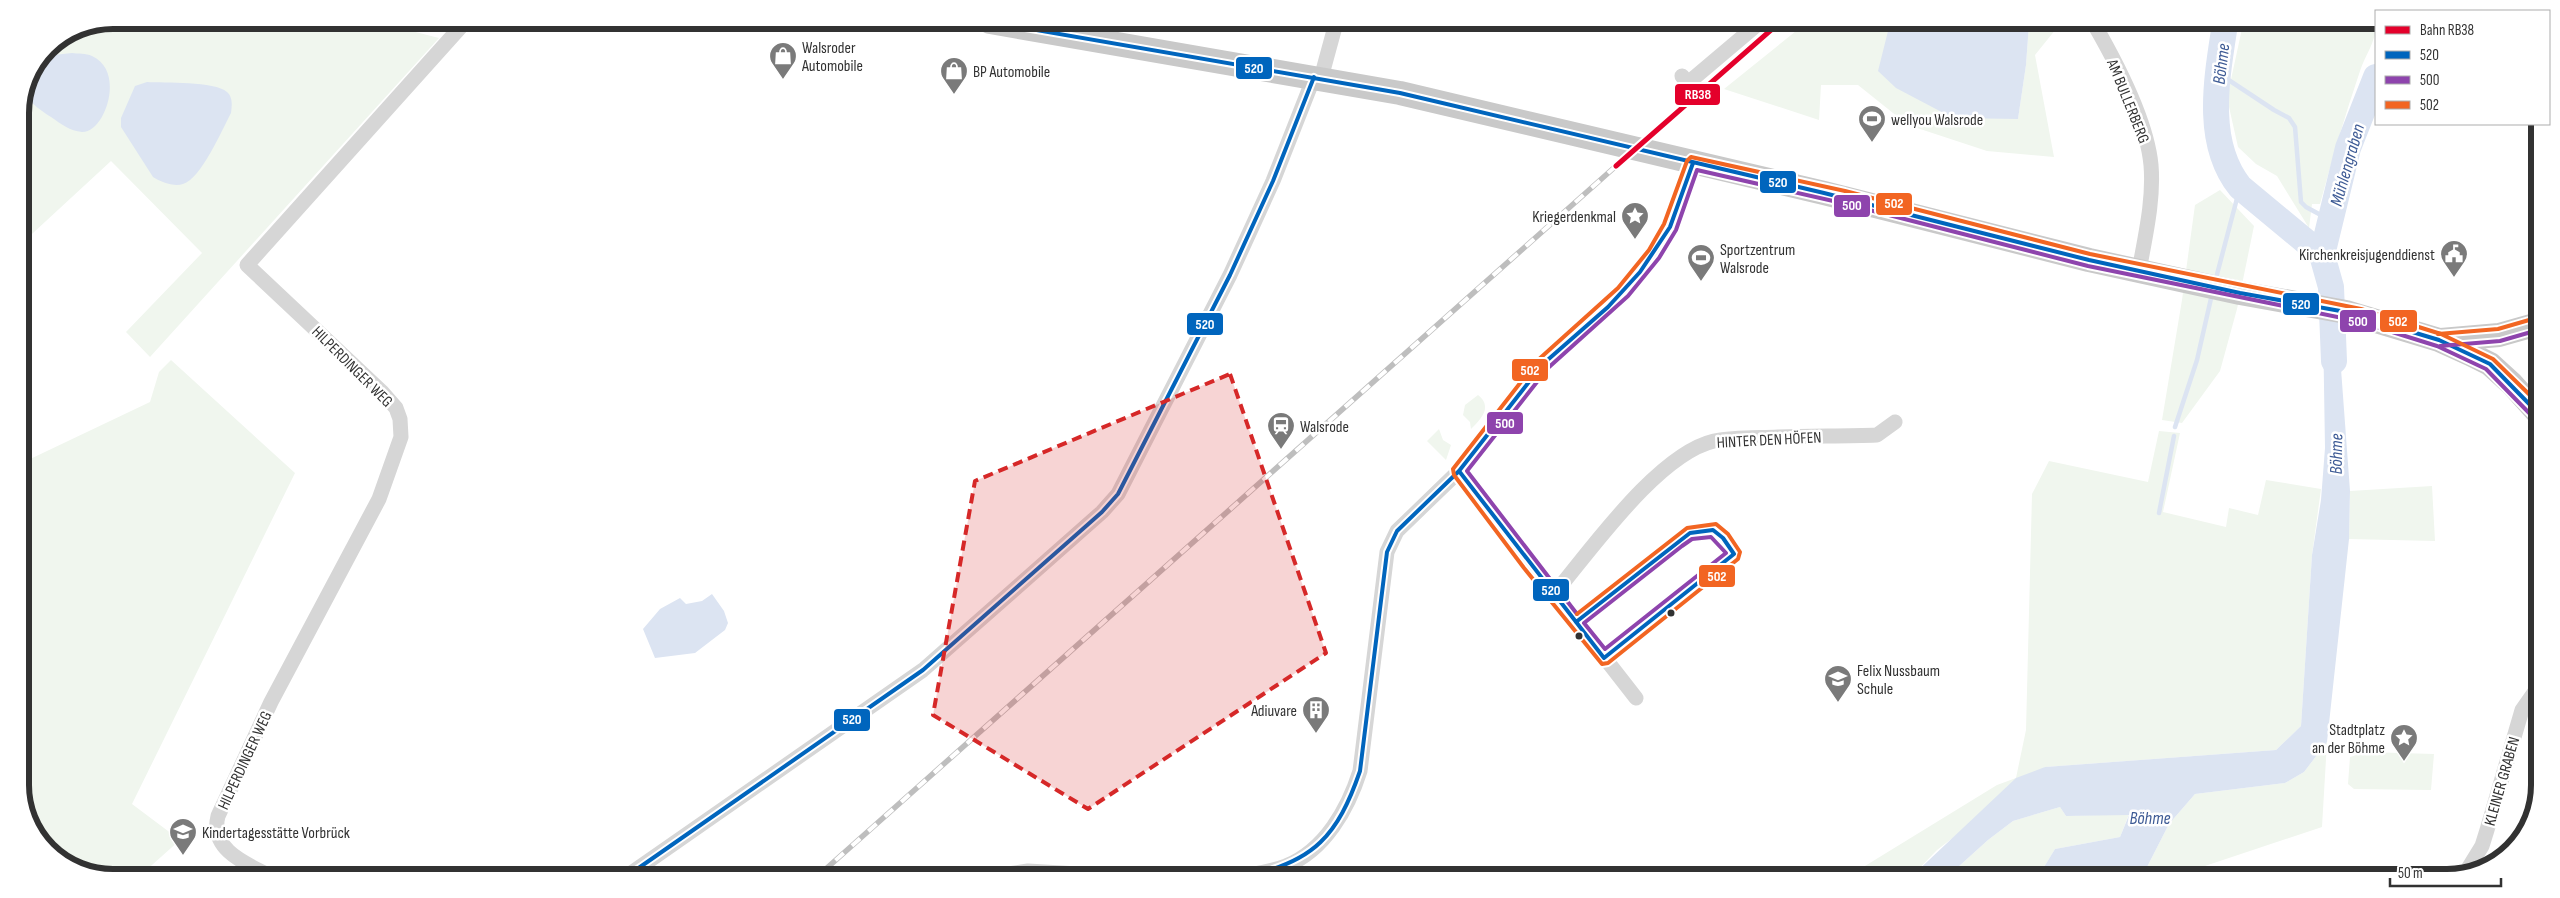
<svg xmlns="http://www.w3.org/2000/svg" width="2560" height="898" viewBox="0 0 2560 898" font-family="'Sofia Sans Condensed',sans-serif">
<style>
.green{fill:#f0f6ee}
.water{fill:#dce4f2}
.lines{fill:none;stroke-linecap:round;stroke-linejoin:round}
.stream{stroke:#dce4f2;stroke-width:4.5}
.river{stroke:#dce4f2;stroke-width:26}
.minor{stroke:#d6d6d6;stroke-width:15}
.primary{stroke:#c9c9c9;stroke-width:24}
.rail-casing{stroke:#bebebe;stroke-width:5.5}
.rail{stroke:#fff;stroke-width:4;stroke-dasharray:11;stroke-linecap:butt}
.bus-1-casing{stroke:#fff;stroke-width:8}
.bus-2-casing{stroke:#fff;stroke-width:8}
.bus-3-casing{stroke:#fff;stroke-width:8}
.bus-1{stroke:#0065bd;stroke-width:4}
.bus-2{stroke:#8e44ad;stroke-width:4}
.bus-3{stroke:#f26522;stroke-width:4}
.rail-1-casing{stroke:#fff;stroke-width:9}
.rail-1{stroke:#e4002b;stroke-width:5}
.marked{fill:#d62828;fill-opacity:0.2;stroke:#d62828;stroke-width:4;stroke-dasharray:10 6;stroke-linejoin:round}
.bus-dot{fill:#323232;stroke:#fff;stroke-width:2}
.labels{text-anchor:middle;stroke-width:5;stroke-linejoin:round;paint-order:stroke}
.poi-label{font-size:16px;fill:#323232;stroke:#fff;text-anchor:start}
.street-label{font-size:16px;fill:#323232;stroke:#fff}
.water-label{font-size:18px;font-style:italic;fill:#3e5b95;stroke:#fff}
.rim{fill:none;stroke:#323232;stroke-width:6}
.line-badge{stroke:#fff;stroke-width:2}
.badge-label{font-size:14px;text-anchor:middle;font-weight:bold;fill:#fff}
</style>
<rect width="100%" height="100%" fill="#fff"/>
<path class="green" d="M 113,20 L 388,21 L 396,27 L 439,38 L 150,357 L 126,332 L 202,253 L 111,161 L 20,245 L 20,107 L 26,93 L 28,97 L 54,55 L 41,61 L 47,47 L 78,27 Z
M 1806,23 L 1902,24 L 1888,31 L 2018,119 L 2026,65 L 2029,24 L 2060,24 L 2035,55 L 2054,157 L 1987,151 L 1908,125 L 1858,85 L 1821,85 L 1819,120 L 1724,89 Z
M 2243,24 L 2376,25 C 2376,42 2365,55 2360,71 C 2345,115 2332,159 2320,204 L 2312,204 L 2309,228 L 2277,176 L 2256,164 L 2238,147 L 2227,98 Z
M 2220,190 L 2254,226 L 2237,309 L 2220,371 L 2182,423 L 2162,420 L 2182,300 L 2195,205 Z
M 171,360 L 295,473 L 132,804 L 180,840 L 143,873 L 83,873 L 39,842 L 20,792 L 20,451 L 26,461 L 150,402 L 159,372 Z
M 1478,395 C 1493,407 1481,419 1471,429 L 1470,422 L 1463,415 L 1465,405 Z
M 1439,429 L 1443,440 L 1451,445 L 1446,460 L 1427,441 Z
M 2159,431 L 2180,433 L 2163,512 L 2226,527 L 2229,508 L 2258,515 L 2266,480 L 2321,489 L 2312,555 L 2301,726 L 2276,750 L 2045,767 L 1937,850 L 1911,877 L 1847,877 L 1997,785 L 2016,778 L 2026,730 L 2032,494 L 2049,461 L 2148,482 Z
M 2432,486 L 2435,541 L 2349,539 L 2350,491 Z
M 2327,742 L 2322,827 L 2205,866 L 2196,877 L 2120,877 L 2147,867 L 2169,824 L 2195,794 L 2285,783 L 2304,772 Z
M 2366,752 L 2434,754 L 2431,790 L 2354,789 L 2348,784 L 2350,757 Z
M 2060,807 L 2066,816 L 2129,814 L 2120,837 L 2055,849 L 2044,867 L 2043,877 L 1947,877 L 1988,840 L 2013,821 Z"/>
<path class="water" d="M 1902,24 L 2029,24 L 2026,65 L 2018,119 L 1953,118 L 1896,88 L 1878,71 L 1888,31 Z
M 72,53 C 78,54 86,53 92,56 C 126,71 105,133 82,132 C 70,131 61,124 51,117 C 43,112 29,103 26,93 L 41,61 L 54,55 Z
M 147,82 C 164,83 215,81 227,92 C 233,97 232,106 231,113 C 222,130 201,179 183,184 C 174,187 161,182 153,177 L 121,127 L 121,118 L 135,86 Z
M 2323,324 L 2338,328 L 2350,491 L 2349,539 L 2327,742 L 2304,772 L 2285,783 L 2195,794 L 2169,824 L 2147,867 L 2120,877 L 2043,877 L 2044,867 L 2055,849 L 2120,837 L 2129,815 L 2066,816 L 2060,807 L 2013,821 L 1988,840 L 1947,877 L 1911,877 L 2016,778 L 2045,767 L 2276,750 L 2301,726 L 2312,555 L 2321,500 L 2325,448 Z
M 712,594 L 724,611 L 728,623 L 725,630 L 695,653 L 655,658 L 643,629 L 660,609 L 680,598 L 686,604 L 702,601 Z"/>
<g class="lines">
<path class="stream" d="M 2218,73 L 2274,110 L 2289,118 L 2295,127 L 2301,202 L 2306,207 L 2330,220
M 2215,282 L 2240,187
M 2175,427 L 2197,360 L 2212,294
M 2159,513 L 2174,436"/>
<path class="river" d="M 2225,24 C 2217,77 2204,142 2240,187 L 2322,255 L 2331,287 L 2334,361
M 2322,255 L 2348,148 L 2376,77"/>
<path class="minor" d="M 2094,24 C 2116,62 2147,122 2151,165 C 2154,200 2145,237 2139,271
M 1682,76 L 1688,83 L 1759,23
M 1321,78 L 1336,23
M 1459,471 L 1636,698
M 1554,594 C 1591,550 1658,454 1714,441 C 1735,437 1757,438 1778,437 C 1811,436 1844,436 1877,435 L 1895,422
M 2466,872 L 2482,846 L 2487,830 L 2522,710 L 2536,690
M 266,874 C 242,862 210,848 218,816 L 271,702 L 379,499 L 401,437 L 400,419 L 396,408 L 382,392 L 247,265 L 466,21
M 630,874 L 923,670 L 1102,512 L 1118,494 L 1230,275 L 1273,181 L 1314,77
M 1001,875 L 1028,871 L 1094,875
M 1245,876 C 1259,873 1273,871 1286,866 C 1325,850 1348,809 1360,771 L 1387,552 L 1397,531 L 1459,471 L 1543,364 L 1608,307 L 1640,272 L 1670,227 L 1693,163"/>
<path class="primary" d="M 990,22 L 1400,93 L 1824,193 L 2089,260 L 2240,293 L 2346,312 L 2439,340 L 2470,354 L 2490,364 L 2512,384 L 2538,413
M 2441,340 L 2499,335 L 2538,324"/>
<defs>
<path id="rail" d="M 819,875 L 1616,166"/>
</defs>
<use href="#rail" class="rail-casing"/>
<use href="#rail" class="rail"/>
<defs>
<path id="bus-1" d="M 990,22 L 1400,93 L 1824,193 L 2089,260 L 2240,293 L 2346,312 L 2439,340 L 2490,364 L 2538,413
M 1459,471 L 1604,658 L 1734,554 L 1723,538 L 1713,530 L 1690,533 L 1576,622
M 630,874 L 923,670 L 1102,512 L 1118,494 L 1230,275 L 1273,181 L 1314,77
M 1001,875 L 1028,871 L 1094,875
M 1247,876 C 1314,862 1338,835 1360,771 L 1387,552 L 1397,531 L 1459,471 L 1543,364 L 1608,307 L 1640,272 L 1670,227 L 1693,163"/>
<path id="bus-2" d="M 2440,346 L 2500,341 L 2538,330
M 1711,537 L 1726,553 L 1605,649 L 1584,623 L 1682,546 L 1692,539 Z
M 1577,614 L 1467,471 L 1548,368 L 1628,296 L 1659,258 L 1676,230 L 1697,170 L 1842,203 L 2088,266 L 2357,321 L 2437,346 L 2486,369 L 2533,417"/>
<path id="bus-3" d="M 2438,334 L 2498,329 L 2536,318
M 1577,614 L 1687,528 L 1716,524 L 1728,534 L 1740,552 L 1738,559 L 1608,663 L 1602,664 L 1524,568 L 1454,475 L 1453,469 L 1538,360 L 1618,288 L 1649,250 L 1664,224 L 1687,161 L 1691,157 L 1845,191 L 2090,254 L 2361,309 L 2441,334 L 2493,359 L 2538,403"/>
</defs>
<use href="#bus-1" class="bus-1-casing"/>
<use href="#bus-2" class="bus-2-casing"/>
<use href="#bus-3" class="bus-3-casing"/>
<use href="#bus-1" class="bus-1"/>
<use href="#bus-2" class="bus-2"/>
<use href="#bus-3" class="bus-3"/>
<defs>
<path id="rail-1" d="M 1616,166 L 1779,23"/>
</defs>
<use href="#rail-1" class="rail-1-casing"/>
<use href="#rail-1" class="rail-1"/>
</g>
<path class="marked" d="M 1230,374 L 1326,653 L 1088,809 L 933,715 L 975,481 Z"/>
<defs>
<symbol id="shop-pin" viewBox="-11 -11 22 30"><path d="M0 17L-7.5 6A9.5 9.5 0 1 1 7.5 6Z" fill="#7a7a7a" stroke="#fff"/><path d="M-5-2.5h2.3a2.7 3.5 0 0 1 5.4 0H5L5.5 6h-11ZM-1.5-2.5h3a1.5 2.3 0 0 0-3 0Z" fill="#fff"/></symbol>
<symbol id="stadium-pin" viewBox="-11 -11 22 30"><path d="M0 17L-7.5 6A9.5 9.5 0 1 1 7.5 6Z" fill="#7a7a7a" stroke="#fff"/><path d="M0-5a6.5 5 0 1 0 0 10a6.5 5 0 1 0 0-10ZM-3.5-1.8h7v3.6h-7Z" fill="#fff"/></symbol>
<symbol id="sight-pin" viewBox="-11 -11 22 30"><path d="M0 17L-7.5 6A9.5 9.5 0 1 1 7.5 6Z" fill="#7a7a7a" stroke="#fff"/><path d="M0-6L1.8-2.2L6-1.7L2.9 1.2L3.7 5.4L0 3.3L-3.7 5.4L-2.9 1.2L-6-1.7L-1.8-2.2Z" fill="#fff"/></symbol>
<symbol id="civic-pin" viewBox="-11 -11 22 30"><path d="M0 17L-7.5 6A9.5 9.5 0 1 1 7.5 6Z" fill="#7a7a7a" stroke="#fff"/><path d="M-.6-6.5H3V-4.5H.6V-3L4-1V1h2V6H-6V1h2V-1L-.6-3ZM-1.2 2.5V6h2.4V2.5Z" fill="#fff"/></symbol>
<symbol id="station-pin" viewBox="-11 -11 22 30"><path d="M0 17L-7.5 6A9.5 9.5 0 1 1 7.5 6Z" fill="#7a7a7a" stroke="#fff"/><path d="M-3-6H3Q5-6 5-4V2Q5 4 3 4L4.5 6H3L1.5 4h-3L-3 6H-4.5L-3 4Q-5 4-5 2V-4Q-5-6-3-6ZM-3.5-4v3h7v-3ZM-3.5 1v1.5H-2V1ZM2 1v1.5H3.5V1Z" fill="#fff"/></symbol>
<symbol id="school-pin" viewBox="-11 -11 22 30"><path d="M0 17L-7.5 6A9.5 9.5 0 1 1 7.5 6Z" fill="#7a7a7a" stroke="#fff"/><path d="M0-5L7-2L0 1L-7-2ZM-4 1L0 2.5L4 1V4Q0 6-4 4Z" fill="#fff"/></symbol>
<symbol id="building-pin" viewBox="-11 -11 22 30"><path d="M0 17L-7.5 6A9.5 9.5 0 1 1 7.5 6Z" fill="#7a7a7a" stroke="#fff"/><path d="M-4-6H4V6H1V3H-1V6H-4ZM-2.5-4.3h1.7v1.8h-1.7ZM.8-4.3h1.7v1.8H.8ZM-2.5-1h1.7V.8h-1.7ZM.8-1h1.7V.8H.8Z" fill="#fff"/></symbol>
</defs>
<g fill-rule="evenodd">
<use href="#shop-pin" x="767" y="40" width="32" height="43"/>
<use href="#shop-pin" x="938" y="55" width="32" height="43"/>
<use href="#stadium-pin" x="1856" y="103" width="32" height="43"/>
<use href="#sight-pin" x="1619" y="200" width="32" height="43"/>
<use href="#civic-pin" x="2438" y="238" width="32" height="43"/>
<use href="#stadium-pin" x="1685" y="242" width="32" height="43"/>
<use href="#station-pin" x="1265" y="410" width="32" height="43"/>
<use href="#school-pin" x="1822" y="663" width="32" height="43"/>
<use href="#building-pin" x="1300" y="694" width="32" height="43"/>
<use href="#sight-pin" x="2388" y="722" width="32" height="43"/>
<use href="#school-pin" x="167" y="816" width="32" height="43"/>
</g>
<g class="bus-dot">
<circle cx="1671" cy="613" r="4.5"/>
<circle cx="1579" cy="636" r="4.5"/>
</g>
<g class="labels">
<g class="poi-label">
<text x="802" y="53">Walsroder<tspan x="802" dy="18">Automobile</tspan></text>
<text x="973" y="77">BP Automobile</text>
<text x="1891" y="125">wellyou Walsrode</text>
<text x="1616" y="222" text-anchor="end">Kriegerdenkmal</text>
<text x="1720" y="255">Sportzentrum<tspan x="1720" dy="18">Walsrode</tspan></text>
<text x="2435" y="260" text-anchor="end">Kirchenkreisjugenddienst</text>
<text x="1300" y="432">Walsrode</text>
<text x="1857" y="676">Felix Nussbaum<tspan x="1857" dy="18">Schule</tspan></text>
<text x="1297" y="716" text-anchor="end">Adiuvare</text>
<text x="2385" y="735" text-anchor="end">Stadtplatz<tspan x="2385" dy="18">an der Böhme</tspan></text>
<text x="202" y="838">Kindertagesstätte Vorbrück</text>
</g>
<g class="street-label">
<text transform="translate(2129 101) rotate(68)" y="6">AM BULLERBERG</text>
<text transform="translate(353 366) rotate(45)" y="6">HILPERDINGER WEG</text>
<text transform="translate(1769 439) rotate(-3)" y="6">HINTER DEN HÖFEN</text>
<text transform="translate(244 760) rotate(-65)" y="6">HILPERDINGER WEG</text>
<text transform="translate(2501 781) rotate(-74)" y="6">KLEINER GRABEN</text>
</g>
<g class="water-label">
<text transform="translate(2221 64) rotate(-83)" y="6">Böhme</text>
<text transform="translate(2347 165) rotate(-74)" y="6">Mühlengraben</text>
<text transform="translate(2336 454) rotate(-89)" y="6">Böhme</text>
<text x="2150" y="824">Böhme</text>
</g>
</g>
<path d="M0 0H2560V898H0ZM113 29H2447A84 84 0 0 1 2531 113V785A84 84 0 0 1 2447 869H113A84 84 0 0 1 29 785V113A84 84 0 0 1 113 29Z" fill="#fff" fill-rule="evenodd"/>
<path class="rim" d="M113 29H2447A84 84 0 0 1 2531 113V785A84 84 0 0 1 2447 869H113A84 84 0 0 1 29 785V113A84 84 0 0 1 113 29Z"/>
<g class="line-badge">
<rect x="1235" y="56" width="38" height="24" rx="5" fill="#0065bd"/>
<rect x="1674" y="83" width="47" height="23" rx="5" fill="#e4002b"/>
<rect x="1759" y="170" width="38" height="24" rx="5" fill="#0065bd"/>
<rect x="1875" y="192" width="38" height="24" rx="5" fill="#f26522"/>
<rect x="1833" y="194" width="38" height="24" rx="5" fill="#8e44ad"/>
<rect x="2282" y="292" width="38" height="24" rx="5" fill="#0065bd"/>
<rect x="2379" y="309" width="39" height="24" rx="5" fill="#f26522"/>
<rect x="2339" y="309" width="38" height="24" rx="5" fill="#8e44ad"/>
<rect x="1186" y="312" width="38" height="24" rx="5" fill="#0065bd"/>
<rect x="1511" y="358" width="38" height="24" rx="5" fill="#f26522"/>
<rect x="1486" y="411" width="38" height="24" rx="5" fill="#8e44ad"/>
<rect x="1698" y="564" width="38" height="24" rx="5" fill="#f26522"/>
<rect x="1532" y="578" width="38" height="24" rx="5" fill="#0065bd"/>
<rect x="833" y="708" width="38" height="24" rx="5" fill="#0065bd"/>
</g>
<g class="badge-label">
<text x="1254" y="73">520</text>
<text x="1698" y="99">RB38</text>
<text x="1778" y="187">520</text>
<text x="1894" y="208">502</text>
<text x="1852" y="210">500</text>
<text x="2301" y="309">520</text>
<text x="2398" y="326">502</text>
<text x="2358" y="326">500</text>
<text x="1205" y="329">520</text>
<text x="1530" y="375">502</text>
<text x="1505" y="428">500</text>
<text x="1717" y="581">502</text>
<text x="1551" y="595">520</text>
<text x="852" y="724">520</text>
</g>
<rect x="2375" y="10" width="175" height="115" fill="#ffffff" stroke="#adadad"/>
<rect x="2385" y="26" width="25" height="8" fill="#e4002b" stroke="#adadad"/>
<text x="2420" y="35" font-size="15" fill="#323232">Bahn RB38</text>
<rect x="2385" y="51" width="25" height="8" fill="#0065bd" stroke="#adadad"/>
<text x="2420" y="60" font-size="15" fill="#323232">520</text>
<rect x="2385" y="76" width="25" height="8" fill="#8e44ad" stroke="#adadad"/>
<text x="2420" y="85" font-size="15" fill="#323232">500</text>
<rect x="2385" y="101" width="25" height="8" fill="#f26522" stroke="#adadad"/>
<text x="2420" y="110" font-size="15" fill="#323232">502</text>
<path d="M2390 878v8h111v-8" fill="none" stroke="#323232" stroke-width="2.5"/>
<text x="2398" y="878" font-size="15" fill="#323232" stroke="#ffffff" stroke-width="4" paint-order="stroke">50 m</text>
</svg>
